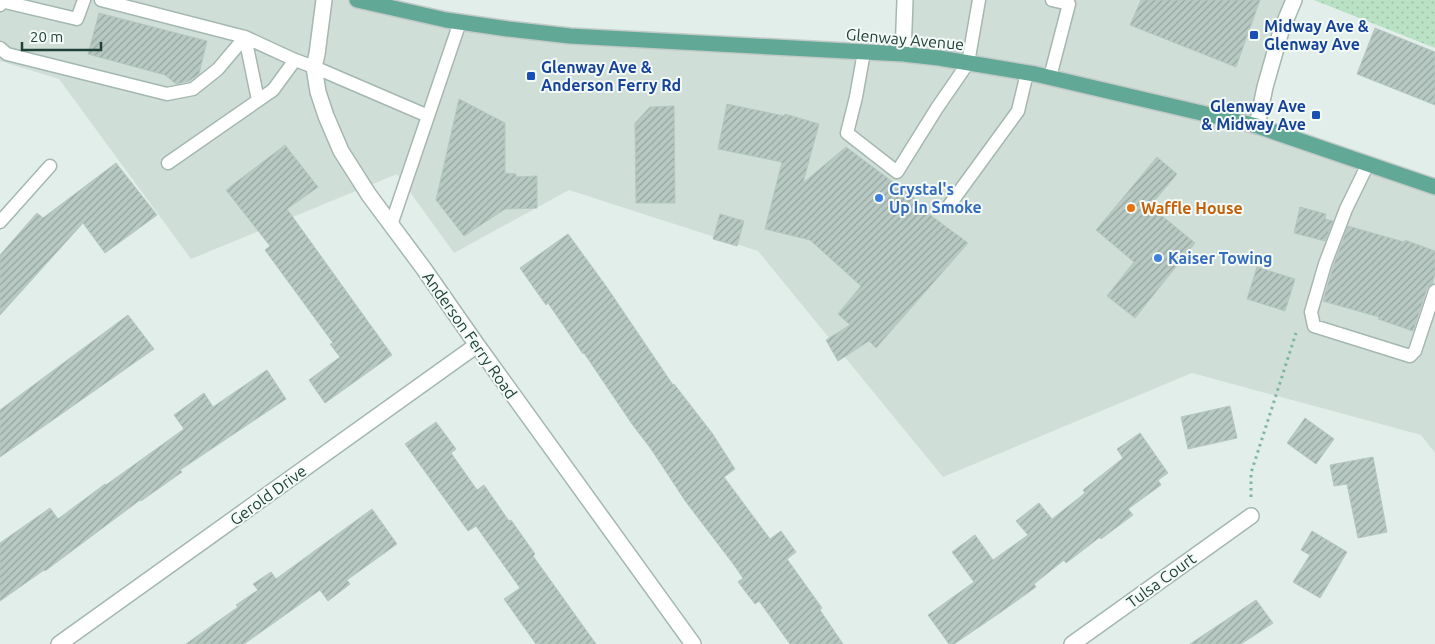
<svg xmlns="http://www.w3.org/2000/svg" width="1435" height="644" viewBox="0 0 1435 644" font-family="Ubuntu,sans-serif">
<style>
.built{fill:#d0ded8}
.park{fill:url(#park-dots)}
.building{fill:url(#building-hatch);stroke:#b4c8c0}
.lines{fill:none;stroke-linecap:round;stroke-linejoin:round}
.lane-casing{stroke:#a4b7b0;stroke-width:15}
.street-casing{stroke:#a4b7b0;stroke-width:18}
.primary-casing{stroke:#c1cac7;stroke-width:18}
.path{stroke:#7fb5a4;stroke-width:3;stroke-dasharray:2.5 4;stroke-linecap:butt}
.lane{stroke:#fff;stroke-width:12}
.street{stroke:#fff;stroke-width:15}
.primary{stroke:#62a896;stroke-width:15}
.transit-dot{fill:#1a4fb4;stroke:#f3faf7;stroke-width:2}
.shop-dot{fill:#3f7fe0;stroke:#f3faf7;stroke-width:2}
.food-dot{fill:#e8710a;stroke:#f3faf7;stroke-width:2}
.labels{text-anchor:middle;stroke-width:4;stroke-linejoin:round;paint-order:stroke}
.transit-label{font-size:16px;font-weight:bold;fill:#164399;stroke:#f3faf7;text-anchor:start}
.street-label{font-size:16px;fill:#204138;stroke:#f3faf7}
.shop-label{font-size:16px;font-weight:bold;fill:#366cbe;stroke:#f3faf7;text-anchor:start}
.food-label{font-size:16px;font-weight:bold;fill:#c56008;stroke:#f3faf7;text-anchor:start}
</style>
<defs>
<pattern id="park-dots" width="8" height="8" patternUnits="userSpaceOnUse" patternTransform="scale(1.25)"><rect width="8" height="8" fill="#b9e1c4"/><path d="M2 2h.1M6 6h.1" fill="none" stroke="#9fc2a9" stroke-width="1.8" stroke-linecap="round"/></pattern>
<pattern id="building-hatch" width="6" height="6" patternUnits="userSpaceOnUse" patternTransform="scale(1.25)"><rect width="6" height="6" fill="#b7c9c2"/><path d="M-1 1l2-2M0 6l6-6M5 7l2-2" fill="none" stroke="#94a59f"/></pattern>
</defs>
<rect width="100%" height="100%" fill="#e2eee9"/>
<path class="built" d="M 0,0 L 357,0 L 446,20 L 903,54 L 905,0 L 1295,0 L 1258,126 L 1435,187 L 1435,453 L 1421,435 L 1192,373 L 943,477 L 758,251 L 569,190 L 454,253 L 397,174 L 191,259 L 59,79 L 0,61 Z"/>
<path class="park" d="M 1314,0 L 1435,0 L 1435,48 Z"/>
<path class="building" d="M 1141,0 L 1260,0 L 1236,67 L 1130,25 Z
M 99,13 L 207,41 L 199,74 L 189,81 L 176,84 L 165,75 L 88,54 Z
M 1375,28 L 1435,52 L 1435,105 L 1357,74 Z
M 459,99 L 505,123 L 505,173 L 516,174 L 516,177 L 537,176 L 537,208 L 505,209 L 464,236 L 436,200 Z
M 727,104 L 784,116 L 785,114 L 819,124 L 803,183 L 846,147 L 917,200 L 914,203 L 968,243 L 876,348 L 869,341 L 838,361 L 826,340 L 850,325 L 838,314 L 861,286 L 810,240 L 765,229 L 782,162 L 718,149 Z
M 674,106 L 675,203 L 636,203 L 635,123 L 650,107 Z
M 285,145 L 318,187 L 287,209 L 392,355 L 325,403 L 309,380 L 340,357 L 330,344 L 333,343 L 265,250 L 270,246 L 226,190 Z
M 1157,157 L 1177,174 L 1150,206 L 1195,243 L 1135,318 L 1107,296 L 1134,262 L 1096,230 Z
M 116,163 L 157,215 L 105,253 L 83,223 L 0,315 L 0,255 L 37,213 L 43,218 Z
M 1300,207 L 1326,214 L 1325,219 L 1333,221 L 1325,241 L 1294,233 Z
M 720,214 L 744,221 L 737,246 L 713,239 Z
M 1348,226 L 1404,242 L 1405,240 L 1435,251 L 1435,274 L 1432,284 L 1427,288 L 1413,331 L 1378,319 L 1379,317 L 1323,301 L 1334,264 Z
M 568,234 L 606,286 L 673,385 L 674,384 L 712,433 L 735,469 L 724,477 L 770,539 L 781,531 L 796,552 L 787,559 L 822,608 L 820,610 L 843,644 L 790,644 L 759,601 L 755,604 L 738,582 L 743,578 L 734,565 L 686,502 L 651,449 L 632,424 L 584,353 L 583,354 L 548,303 L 546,305 L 520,268 Z
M 1257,267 L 1295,279 L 1285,311 L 1247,299 Z
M 128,315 L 154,349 L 0,457 L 0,410 Z
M 267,370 L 286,399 L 180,470 L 182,472 L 141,501 L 140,500 L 45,571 L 44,570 L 0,601 L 0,543 L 50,508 L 58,519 L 105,484 L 106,485 L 184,429 L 174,415 L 204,393 L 213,407 Z
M 1230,406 L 1237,438 L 1188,449 L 1181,417 Z
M 1305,418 L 1334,439 L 1316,464 L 1287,443 Z
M 436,422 L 456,449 L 451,453 L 477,490 L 484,485 L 509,521 L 511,520 L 535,554 L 533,556 L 596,644 L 536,644 L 504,599 L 520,588 L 476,526 L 468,531 L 405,444 Z
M 1140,433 L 1168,473 L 1158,480 L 1161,485 L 1128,509 L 1133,515 L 1101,539 L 1100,537 L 1066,563 L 1064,560 L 1034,584 L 1036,587 L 1001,612 L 954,644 L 949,644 L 928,615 L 974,582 L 952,552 L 975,535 L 993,560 L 1028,535 L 1016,521 L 1039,503 L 1052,519 L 1085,493 L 1083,490 L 1123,458 L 1117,449 Z
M 1373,457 L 1387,532 L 1358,538 L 1347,484 L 1334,486 L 1330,465 Z
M 372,509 L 397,544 L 347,580 L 350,584 L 328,601 L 320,590 L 244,644 L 186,644 L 238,607 L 236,605 L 258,590 L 253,584 L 271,572 L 276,579 Z
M 1312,531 L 1347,552 L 1320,598 L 1293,582 L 1310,555 L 1301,550 Z
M 1256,600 L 1273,623 L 1241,644 L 1190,644 Z"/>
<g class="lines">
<defs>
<path id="lane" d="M 101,0 L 245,37 L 258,100
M 0,5 L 1,1 L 77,19 L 84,0
M 0,48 L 7,54 L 167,94 L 193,89 L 218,69 L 245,37 L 295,60 L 314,67 L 428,116
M 864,52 L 856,97 L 847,133 L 897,172 L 937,108 L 968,63 L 979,0
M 1050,77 L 1069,4 L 1052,0
M 168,163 L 273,90 L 295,60
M 1368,164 L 1346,209 L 1325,264 L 1311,312 L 1314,326 L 1410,356 L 1415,351 L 1435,291
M 948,207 L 1018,111 L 1027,73
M 0,222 L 50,166
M 391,225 L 460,22"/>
<path id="street" d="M 324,0 L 317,54 L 314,67 L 318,92 L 326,116 L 341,151 L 369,195 L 424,269 L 477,345 L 693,644
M 903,54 L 905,0
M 1257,126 L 1265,87 L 1281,31 L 1294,0
M 59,644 L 477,345
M 1072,644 L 1251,516"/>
<path id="primary" d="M 357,0 L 446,20 L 508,29 L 570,36 L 903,54 L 939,58 L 1035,74 L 1257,126 L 1435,187"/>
</defs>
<use href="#lane" class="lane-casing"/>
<use href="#street" class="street-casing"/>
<use href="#primary" class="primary-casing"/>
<path class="path" d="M 1251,497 L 1251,473 L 1296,333"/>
<use href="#lane" class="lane"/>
<use href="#street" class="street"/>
<use href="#primary" class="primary"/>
</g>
<g class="transit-dot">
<rect x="1249" y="30" width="10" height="10" rx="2.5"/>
<rect x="526" y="71" width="10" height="10" rx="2.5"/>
<rect x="1311" y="110" width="10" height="10" rx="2.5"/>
</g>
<g class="shop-dot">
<circle cx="879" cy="198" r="5"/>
<circle cx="1158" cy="258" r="5"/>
</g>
<circle class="food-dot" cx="1131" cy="208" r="5"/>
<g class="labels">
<g class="transit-label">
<text x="1264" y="32">Midway Ave &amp;<tspan x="1264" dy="18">Glenway Ave</tspan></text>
<text x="541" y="73">Glenway Ave &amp;<tspan x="541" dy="18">Anderson Ferry Rd</tspan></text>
<text x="1306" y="112" text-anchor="end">Glenway Ave<tspan x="1306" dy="18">&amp; Midway Ave</tspan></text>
</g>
<g class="street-label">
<text transform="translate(905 39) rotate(5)" y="6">Glenway Avenue</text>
<text transform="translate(470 335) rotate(55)" y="6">Anderson Ferry Road</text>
<text transform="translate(268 495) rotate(-36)" y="6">Gerold Drive</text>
<text transform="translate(1161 580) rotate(-36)" y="6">Tulsa Court</text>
</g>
<g class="shop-label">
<text x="889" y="195">Crystal's<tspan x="889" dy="18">Up In Smoke</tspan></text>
<text x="1168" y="264">Kaiser Towing</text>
</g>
<g class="food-label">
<text x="1141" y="214">Waffle House</text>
</g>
</g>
<path d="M22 42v8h79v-8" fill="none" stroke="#204138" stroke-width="2.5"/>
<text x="30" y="42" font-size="15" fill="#204138" stroke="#f3faf7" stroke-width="4" paint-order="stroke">20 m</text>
</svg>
